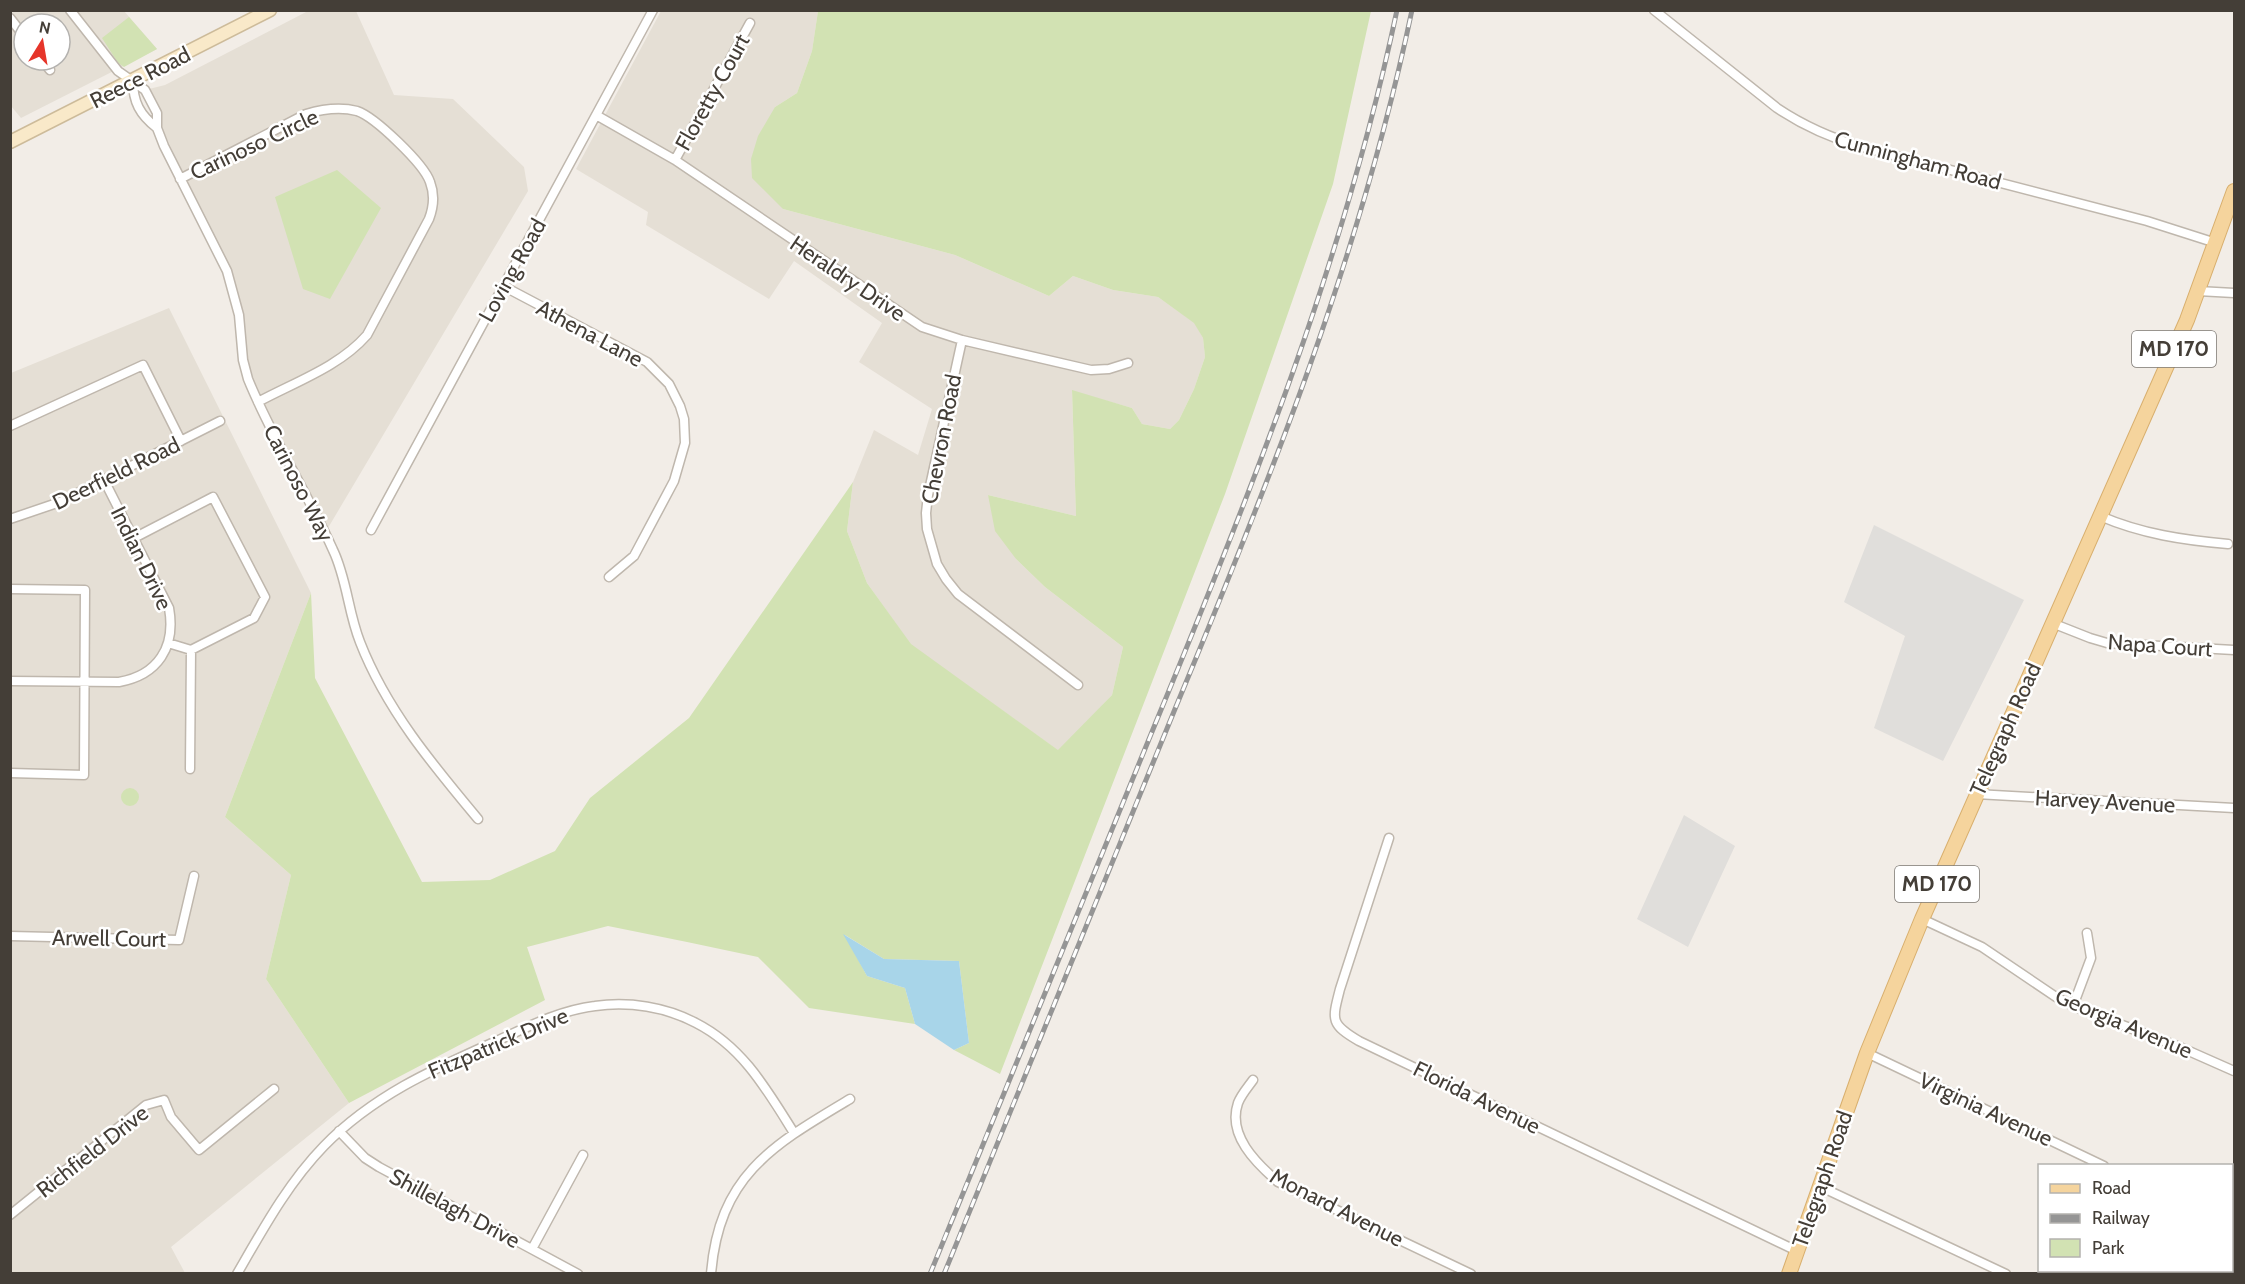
<svg xmlns="http://www.w3.org/2000/svg" width="2245" height="1284" viewBox="0 0 2245 1284" font-family="Cabin,sans-serif">
<style>
.residential{fill:#e5dfd5;fill-rule:evenodd}
.green{fill:#d2e2b3}
.parking{fill:#e0dedb}
.water{fill:#a8d5e9}
.lines{fill:none;stroke-linecap:round;stroke-linejoin:round}
.minor-casing{stroke:#bfb7ad;stroke-width:11}
.secondary-casing{stroke:#cdbb9a;stroke-width:15}
.primary-casing{stroke:#d8af6e;stroke-width:16}
.minor{stroke:#fff;stroke-width:8}
.secondary{stroke:#f9e9c9;stroke-width:12}
.primary{stroke:#f5d49d;stroke-width:14}
.rail-casing{stroke:#959595;stroke-width:5}
.rail{stroke:#fff;stroke-width:3;stroke-dasharray:9;stroke-linecap:butt}
.labels{text-anchor:middle;stroke-width:5;stroke-linejoin:round;paint-order:stroke}
.shield{fill:#fff;stroke:#7c7873;stroke-width:1.5}
.shield-label{font-size:21px;font-weight:bold;fill:#443e37}
.street-label{font-size:22px;fill:#443e37;stroke:#fff}
</style>
<rect width="100%" height="100%" fill="#f2ede7"/>
<path class="residential" d="M 10,11 L 124,11 L 157,49 L 21,118 L 11,106 ZM 24,24 L 60,24 L 60,60 L 24,60 Z
M 308,11 L 356,11 L 394,95 L 453,99 L 524,167 L 528,191 L 325,533 L 265,416 L 240,338 L 219,254 L 145,90 L 165,85 Z
M 661,11 L 818,11 L 812,51 L 797,93 L 775,107 L 783,209 L 955,255 L 1049,296 L 1073,276 L 1113,290 L 1158,297 L 1195,323 L 1203,338 L 1205,357 L 1194,389 L 1179,420 L 1170,429 L 1142,424 L 1132,408 L 1072,391 L 1076,516 L 988,495 L 1016,559 L 1045,587 L 1123,647 L 1112,695 L 1059,751 L 911,645 L 867,583 L 847,531 L 853,482 L 874,430 L 918,455 L 932,409 L 859,362 L 882,323 L 794,261 L 769,299 L 646,225 L 648,212 L 576,169 Z
M 169,308 L 311,593 L 225,817 L 291,875 L 266,979 L 349,1103 L 171,1247 L 185,1273 L 11,1274 L 11,373 Z"/>
<path class="green" d="M 818,11 L 1371,11 L 1333,184 L 1225,494 L 1000,1074 L 954,1050 L 969,1043 L 959,961 L 884,959 L 845,935 L 867,976 L 905,988 L 915,1024 L 809,1008 L 758,957 L 687,942 L 608,926 L 527,947 L 545,1000 L 349,1103 L 266,979 L 291,875 L 225,817 L 311,593 L 315,678 L 422,882 L 490,880 L 555,851 L 590,798 L 689,718 L 853,482 L 847,531 L 867,583 L 911,644 L 1058,750 L 1112,695 L 1123,647 L 1045,587 L 1016,559 L 995,531 L 988,495 L 1076,516 L 1072,390 L 1132,408 L 1142,424 L 1170,429 L 1179,420 L 1194,389 L 1205,357 L 1203,338 L 1194,323 L 1158,297 L 1113,290 L 1073,276 L 1049,296 L 955,255 L 783,209 L 752,178 L 751,159 L 758,136 L 775,107 L 797,93 L 812,51 Z
M 129,17 L 157,49 L 124,67 L 118,63 L 102,38 Z
M 337,170 L 381,208 L 330,299 L 303,289 L 275,197 Z
M121 797a9 9 0 1 1 18 0a9 9 0 1 1-18 0Z"/>
<path class="parking" d="M 1874,525 L 2024,600 L 1943,761 L 1874,728 L 1905,636 L 1844,602 Z
M 1684,815 L 1735,846 L 1688,947 L 1637,919 Z"/>
<path class="water" d="M 843,934 L 884,959 L 959,961 L 969,1043 L 954,1050 L 915,1024 L 905,988 L 867,976 Z"/>
<g class="lines">
<defs>
<path id="minor" d="M 70,10 L 118,71 L 145,90 L 157,113 L 157,128 L 164,146 L 227,271 L 239,315 L 243,360 L 248,379 C 272,438 307,492 333,550 C 347,579 348,612 360,642 C 386,709 432,764 478,819
M 1654,10 L 1777,108 C 1804,126 1831,138 1862,147 L 2147,221 L 2216,243
M 10,18 L 24,36
M 42,60 L 50,70
M 133,81 C 133,102 140,115 157,128
M 596,115 L 675,160 L 922,327 L 962,340 L 1091,370 L 1109,369 L 1128,363
M 675,160 L 750,23
M 180,179 L 306,114 C 323,109 341,107 357,111 C 375,117 424,164 430,182 C 435,195 434,206 429,219 L 367,335 C 339,367 295,382 258,402
M 503,286 L 647,362 L 669,384 L 680,406 L 684,419 L 685,443 L 674,481 L 634,556 L 609,577
M 2198,291 L 2234,293
M 962,340 L 928,495 L 926,513 L 927,529 L 937,564 L 946,579 L 958,594 L 1078,685
M 10,426 L 143,365 L 181,441
M 2100,516 C 2142,534 2183,540 2228,544
M 10,519 L 60,502 L 220,421
M 371,530 L 653,10
M 134,538 L 213,497 L 265,597 L 254,618 L 191,650 L 168,643
M 10,589 L 85,590 L 84,775 L 10,773
M 2052,623 L 2090,638 L 2107,643 L 2234,650
M 10,681 L 119,682 C 158,675 176,647 169,608 L 104,480
M 190,769 L 191,650
M 1976,794 L 2234,808
M 1389,838 L 1340,989 C 1332,1020 1330,1024 1359,1041 L 1797,1251
M 1922,919 L 1982,947 L 2056,997 L 2073,1006 L 2182,1048 L 2234,1071
M 10,936 L 179,940 L 194,876
M 2073,1006 L 2091,958 L 2087,933
M 1867,1053 L 2104,1166
M 1253,1080 C 1248,1087 1241,1095 1238,1103 C 1227,1135 1256,1163 1278,1182 L 1471,1274
M 339,1131 L 365,1158 L 379,1167 L 578,1274
M 1819,1186 L 2006,1274
M 10,1215 L 146,1105 L 164,1100 L 171,1117 L 199,1150 L 274,1089
M 2232,1226 L 2234,1227
M 532,1249 L 583,1155
M 237,1274 C 263,1229 288,1183 324,1146 C 375,1094 436,1068 501,1039 C 531,1025 562,1010 595,1006 C 629,1001 666,1007 696,1023 C 743,1047 767,1090 794,1133
M 711,1274 C 719,1175 773,1145 850,1099
M 2158,1274 L 2160,1270"/>
<path id="secondary" d="M 10,142 L 270,10"/>
<path id="primary" d="M 1789,1274 L 1867,1053 L 1922,919 L 2187,320 L 2234,191"/>
</defs>
<use href="#minor" class="minor-casing"/>
<use href="#secondary" class="secondary-casing"/>
<use href="#primary" class="primary-casing"/>
<use href="#minor" class="minor"/>
<use href="#secondary" class="secondary"/>
<use href="#primary" class="primary"/>
<defs>
<path id="rail" d="M 930,1274 C 1005,1090 1081,906 1156,722 C 1252,490 1345,257 1397,10
M 944,1274 C 1021,1085 1098,897 1175,709 C 1270,480 1361,254 1412,10"/>
</defs>
<use href="#rail" class="rail-casing"/>
<use href="#rail" class="rail"/>
</g>
<g class="labels">
<g class="shield">
<rect x="2132" y="331" width="84" height="36" rx="4.5"/>
<rect x="1895" y="866" width="84" height="36" rx="4.5"/>
</g>
<g class="shield-label">
<text x="2174" y="356">MD 170</text>
<text x="1937" y="891">MD 170</text>
</g>
<g class="street-label">
<text transform="translate(140 77) rotate(-27)" y="8">Reece Road</text>
<text transform="translate(712 92) rotate(-61)" y="8">Floretty Court</text>
<text transform="translate(254 144) rotate(-25)" y="8">Carinoso Circle</text>
<text transform="translate(1918 160) rotate(15)" y="8">Cunningham Road</text>
<text transform="translate(512 270) rotate(-61)" y="8">Loving Road</text>
<text transform="translate(848 278) rotate(34)" y="8">Heraldry Drive</text>
<text transform="translate(590 333) rotate(28)" y="8">Athena Lane</text>
<text transform="translate(941 439) rotate(-79)" y="8">Chevron Road</text>
<text transform="translate(116 473) rotate(-26)" y="8">Deerfield Road</text>
<text transform="translate(299 483) rotate(63)" y="8">Carinoso Way</text>
<text transform="translate(142 558) rotate(64)" y="8">Indian Drive</text>
<text transform="translate(2160 645) rotate(4)" y="8">Napa Court</text>
<text transform="translate(2005 729) rotate(-66)" y="8">Telegraph Road</text>
<text transform="translate(2105 801) rotate(3)" y="8">Harvey Avenue</text>
<text transform="translate(109 938) rotate(1)" y="8">Arwell Court</text>
<text transform="translate(2124 1023) rotate(23)" y="8">Georgia Avenue</text>
<text transform="translate(498 1043) rotate(-23)" y="8">Fitzpatrick Drive</text>
<text transform="translate(1477 1097) rotate(26)" y="8">Florida Avenue</text>
<text transform="translate(1986 1109) rotate(25)" y="8">Virginia Avenue</text>
<text transform="translate(92 1151) rotate(-38)" y="8">Richfield Drive</text>
<text transform="translate(1822 1179) rotate(-71)" y="8">Telegraph Road</text>
<text transform="translate(1337 1207) rotate(27)" y="8">Monard Avenue</text>
<text transform="translate(455 1208) rotate(28)" y="8">Shillelagh Drive</text>
</g>
</g>
<rect width="2245" height="1284" fill="none" stroke="#443e37" stroke-width="24"/>
<rect x="2038" y="1164" width="195" height="108" fill="#ffffff" stroke="#b4b2af" stroke-width="1.5"/>
<rect x="2050" y="1184" width="30" height="9" fill="#f5d49d" stroke="#b4b2af" stroke-width="1.5"/>
<text x="2092" y="1194" font-size="18" fill="#443e37">Road</text>
<rect x="2050" y="1214" width="30" height="9" fill="#959595" stroke="#b4b2af" stroke-width="1.5"/>
<text x="2092" y="1224" font-size="18" fill="#443e37">Railway</text>
<rect x="2050" y="1239" width="30" height="18" fill="#d2e2b3" stroke="#b4b2af" stroke-width="1.5"/>
<text x="2092" y="1254" font-size="18" fill="#443e37">Park</text>
<g transform="translate(42 42) rotate(11)"><circle r="28" fill="#ffffff" stroke="#b4b2af" stroke-width="1.5"/>
<path d="M0-4.5L10 22L0 15L-10 22Z" fill="#e6352a"/>
<text y="-9" font-size="16" font-weight="bold" text-anchor="middle" fill="#443e37">N</text>
</g>
</svg>
